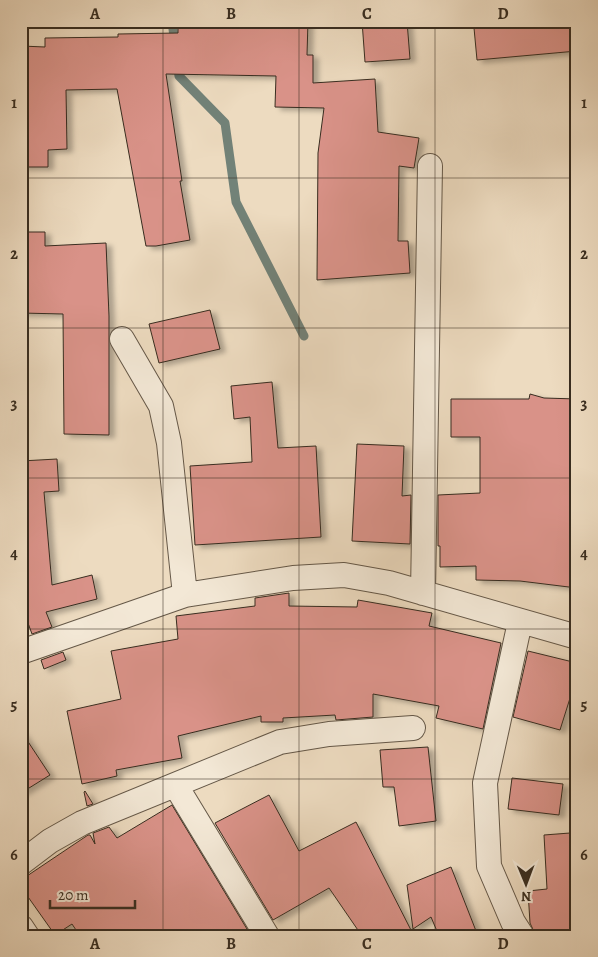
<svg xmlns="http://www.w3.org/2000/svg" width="598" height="957" viewBox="0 0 598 957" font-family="Alegreya,serif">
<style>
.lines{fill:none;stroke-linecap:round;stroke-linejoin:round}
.stream{stroke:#728278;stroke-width:9}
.building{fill:#d99288;stroke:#382d20;filter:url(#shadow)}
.minor-casing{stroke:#655848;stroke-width:26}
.minor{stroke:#f3e8d6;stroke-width:24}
.grid{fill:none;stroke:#382d20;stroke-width:1;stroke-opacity:0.55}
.neatline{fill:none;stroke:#382d20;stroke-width:2}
.grid-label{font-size:16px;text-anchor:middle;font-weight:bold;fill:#382d20}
</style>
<defs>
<filter id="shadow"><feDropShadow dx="5.5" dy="3" stdDeviation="2.5" flood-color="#0004"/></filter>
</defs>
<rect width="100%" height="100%" fill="#eddbc0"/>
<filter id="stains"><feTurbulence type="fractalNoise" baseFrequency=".004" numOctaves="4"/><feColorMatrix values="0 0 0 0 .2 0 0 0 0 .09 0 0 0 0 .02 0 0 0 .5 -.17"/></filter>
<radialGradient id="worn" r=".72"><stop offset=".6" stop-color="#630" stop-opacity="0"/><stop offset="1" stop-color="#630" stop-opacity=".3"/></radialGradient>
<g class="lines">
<path class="stream" d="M 172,21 L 175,45
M 177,62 L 179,76 L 225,123 L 236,202 L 304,336"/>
</g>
<path class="building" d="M 178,21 L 308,21 L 307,55 L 313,55 L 313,83 L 375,79 L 378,132 L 419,138 L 414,168 L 399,166 L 398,241 L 408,241 L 410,273 L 317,280 L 318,153 L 324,108 L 275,107 L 276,76 L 166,74 L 182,181 L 180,181 L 190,240 L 156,246 L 146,246 L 117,89 L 66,90 L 67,149 L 48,150 L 48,167 L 21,167 L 21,46 L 45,47 L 45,38 L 118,37 L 118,34 L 178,33 Z
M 362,21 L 407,21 L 410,59 L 365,62 Z
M 551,21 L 577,21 L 577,51 L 477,60 L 474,28 Z
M 21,232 L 45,232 L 45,246 L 106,243 L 109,316 L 109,435 L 64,434 L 63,314 L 21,313 Z
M 210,310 L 220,349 L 159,363 L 149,324 Z
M 272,382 L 278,448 L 316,446 L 321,537 L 195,545 L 190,466 L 252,462 L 250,417 L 234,419 L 231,386 Z
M 530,394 L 544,398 L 577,399 L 577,588 L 520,581 L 476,580 L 476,566 L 440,567 L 440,546 L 438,546 L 438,495 L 480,493 L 480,437 L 451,437 L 451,399 L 529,399 Z
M 357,444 L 404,446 L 402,496 L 411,495 L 410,544 L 352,541 Z
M 57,459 L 59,491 L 44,492 L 52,585 L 92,575 L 97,599 L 46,612 L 52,627 L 32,634 L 21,604 L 21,461 Z
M 289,593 L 289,606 L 357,607 L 358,600 L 432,613 L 429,626 L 501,643 L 483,729 L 436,718 L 439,706 L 373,694 L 373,717 L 336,720 L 335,715 L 283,718 L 283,722 L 261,722 L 261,716 L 178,736 L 182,758 L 116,770 L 117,776 L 82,784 L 67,711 L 121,699 L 111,651 L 178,639 L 176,616 L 255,606 L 255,598 Z
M 528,651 L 577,663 L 577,696 L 571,695 L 560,730 L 513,717 Z
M 63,652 L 66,660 L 44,669 L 41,660 Z
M 21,731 L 50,775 L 21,793 Z
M 428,747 L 436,821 L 399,826 L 394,787 L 383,787 L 380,750 Z
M 512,778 L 563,784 L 559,815 L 508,809 Z
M 85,791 L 93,804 L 87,806 L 84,792 Z
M 269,795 L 299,851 L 356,822 L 414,936 L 362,936 L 329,888 L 273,920 L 215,823 Z
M 172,805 L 250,934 L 246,936 L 80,936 L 72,924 L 55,935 L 21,887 L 21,880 L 88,835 L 90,835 L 95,844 L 93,833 L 109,827 L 117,838 Z
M 570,833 L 572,888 L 577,888 L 577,936 L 536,936 L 530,923 L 528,891 L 547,889 L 544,835 Z
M 451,867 L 478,936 L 439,936 L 431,917 L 413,929 L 407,885 Z"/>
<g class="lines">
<defs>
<path id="minor" d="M 122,339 L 161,406 L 169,443 L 185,595
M 423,593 L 430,166
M 520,622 L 485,783 L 489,866 L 513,922 L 522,936
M 21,652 L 185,595 L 293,578 L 344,575 L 389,583 L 577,637
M 176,786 L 267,936
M 21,863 L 50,841 L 82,823 L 280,742 L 329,734 L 413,728
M 21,927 L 27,936"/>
</defs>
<use href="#minor" class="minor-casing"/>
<use href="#minor" class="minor"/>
</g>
<path class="grid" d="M 163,21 L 163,936M 299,21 L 299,936M 435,21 L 435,936M 21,178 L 577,178M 21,328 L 577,328M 21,478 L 577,478M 21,629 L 577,629M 21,779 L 577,779"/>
<rect width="598" height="957" fill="none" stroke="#eddbc0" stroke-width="55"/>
<g transform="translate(526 884) rotate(179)" stroke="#f3e8d6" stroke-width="4" paint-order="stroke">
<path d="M0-4L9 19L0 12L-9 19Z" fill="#382d20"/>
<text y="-8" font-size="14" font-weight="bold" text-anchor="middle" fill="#382d20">N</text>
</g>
<path d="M50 900v8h85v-8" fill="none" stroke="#382d20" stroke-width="2.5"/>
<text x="58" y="900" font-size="15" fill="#382d20" stroke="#f3e8d6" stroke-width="4" paint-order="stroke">20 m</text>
<rect x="28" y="28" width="542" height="902" class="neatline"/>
<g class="grid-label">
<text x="95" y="19">A</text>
<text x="231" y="19">B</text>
<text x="367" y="19">C</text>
<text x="503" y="19">D</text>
<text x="14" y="108">1</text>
<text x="584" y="108">1</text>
<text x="14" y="259">2</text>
<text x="584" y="259">2</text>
<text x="14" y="409">3</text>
<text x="584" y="409">3</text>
<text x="14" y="559">4</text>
<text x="584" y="559">4</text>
<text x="14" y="710">5</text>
<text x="584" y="710">5</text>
<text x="14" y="860">6</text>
<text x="584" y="860">6</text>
<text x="95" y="949">A</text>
<text x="231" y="949">B</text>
<text x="367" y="949">C</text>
<text x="503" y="949">D</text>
</g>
<rect width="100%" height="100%" filter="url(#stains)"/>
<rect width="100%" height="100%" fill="url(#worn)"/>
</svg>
